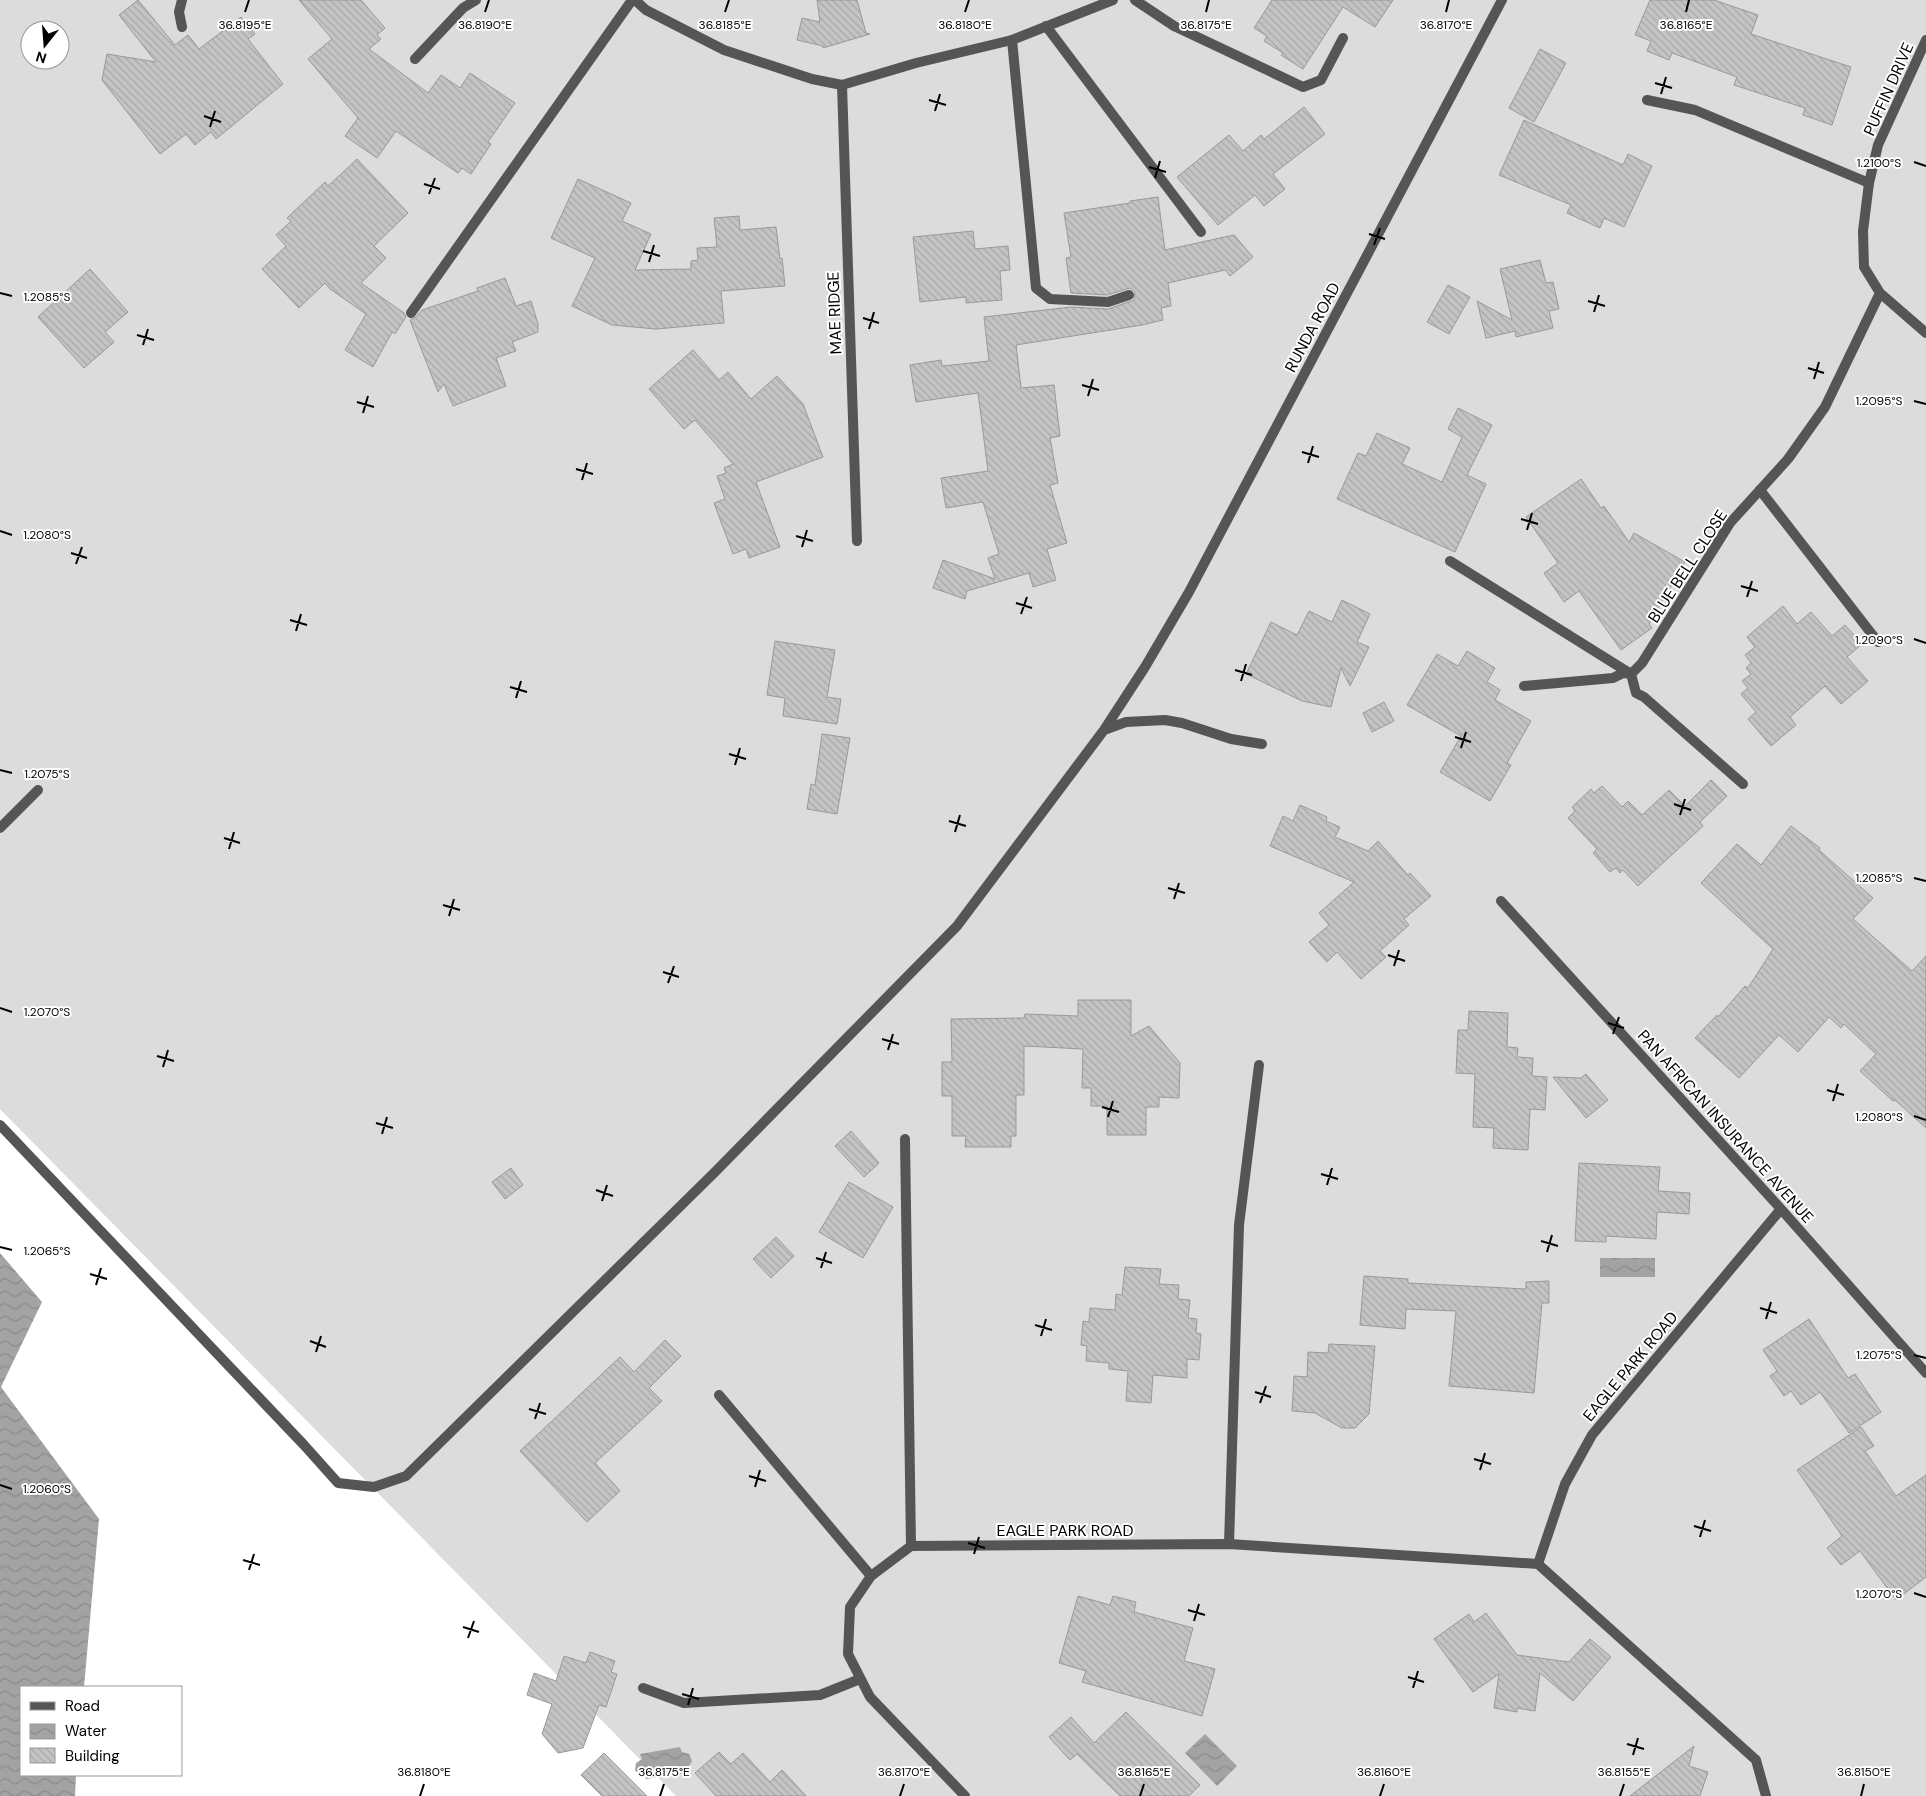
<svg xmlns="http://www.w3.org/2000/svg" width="1926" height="1796" viewBox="0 0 1926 1796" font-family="'DM Sans',sans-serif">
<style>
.garden{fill:#dcdcdc;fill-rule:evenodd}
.water{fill:url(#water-waves)}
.building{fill:url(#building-back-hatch);stroke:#999}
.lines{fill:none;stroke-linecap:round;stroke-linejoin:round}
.service{stroke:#555;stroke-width:10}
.minor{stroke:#555;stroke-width:10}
.ticks{fill:none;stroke:#000;stroke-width:2}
.labels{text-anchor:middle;stroke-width:4;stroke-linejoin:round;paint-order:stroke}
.street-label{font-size:16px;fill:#000;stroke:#fff}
.ticks-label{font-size:12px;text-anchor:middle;fill:#000;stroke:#fff;stroke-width:4;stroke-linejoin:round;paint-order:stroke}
</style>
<defs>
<pattern id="water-waves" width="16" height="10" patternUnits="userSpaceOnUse" patternTransform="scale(1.25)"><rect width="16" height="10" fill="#a3a3a3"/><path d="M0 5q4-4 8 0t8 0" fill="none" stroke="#8b8b8b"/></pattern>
<pattern id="building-back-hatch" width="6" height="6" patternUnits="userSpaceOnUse" patternTransform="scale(1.25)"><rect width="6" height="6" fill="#c4c4c4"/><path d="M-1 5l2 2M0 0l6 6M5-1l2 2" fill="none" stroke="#a7a7a7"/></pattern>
</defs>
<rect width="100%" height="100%" fill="#fff"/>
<path class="garden" d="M 0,0 L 1926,0 L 1926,1796 L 676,1796 L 0,1109 ZM 30,30 L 60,30 L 60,60 L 30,60 Z"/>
<path class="water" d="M 0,1253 L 42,1302 L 1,1387 L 99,1519 L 84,1687 L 21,1687 L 21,1775 L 76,1775 L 75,1796 L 0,1796 Z
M 1600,1258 L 1655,1258 L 1655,1277 L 1600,1277 Z
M 1205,1734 L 1237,1766 L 1217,1786 L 1185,1753 Z
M 680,1747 L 682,1752 L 689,1754 L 692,1761 L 688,1768 L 684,1769 L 685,1773 L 646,1779 L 645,1773 L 638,1773 L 635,1770 L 636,1763 L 642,1759 L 640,1754 Z"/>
<path class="building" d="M 138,0 L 175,45 L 188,35 L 199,49 L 241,17 L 255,34 L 248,39 L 283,84 L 216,139 L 211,132 L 195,145 L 186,134 L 160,154 L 102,80 L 107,54 L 156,62 L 119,15 Z
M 299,0 L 361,0 L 385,28 L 377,35 L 381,39 L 369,49 L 428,93 L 441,75 L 460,88 L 470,73 L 515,103 L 488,142 L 491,144 L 471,174 L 462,168 L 458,173 L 396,131 L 377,158 L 345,136 L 358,118 L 308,59 L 332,39 Z
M 817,0 L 857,0 L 866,33 L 870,34 L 823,48 L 823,46 L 797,40 L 802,18 L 820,22 Z
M 1272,0 L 1393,0 L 1375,27 L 1343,7 L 1303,69 L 1281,55 L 1283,53 L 1264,41 L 1267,36 L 1254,28 Z
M 1650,0 L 1714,0 L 1758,15 L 1751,34 L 1851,67 L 1832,125 L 1803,115 L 1805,108 L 1734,85 L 1737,77 L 1672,53 L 1669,60 L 1647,51 L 1651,41 L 1635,35 Z
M 1540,49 L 1566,63 L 1534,122 L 1509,108 Z
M 1304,107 L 1325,134 L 1273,174 L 1285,189 L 1264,206 L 1255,195 L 1218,225 L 1177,177 L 1229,135 L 1243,151 L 1261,135 L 1264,139 Z
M 1524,120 L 1623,165 L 1628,154 L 1652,166 L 1624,227 L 1604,218 L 1600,228 L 1567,213 L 1571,205 L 1499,175 Z
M 357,159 L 408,213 L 374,246 L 386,258 L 361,283 L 404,313 L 406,317 L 395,334 L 392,332 L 373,367 L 345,350 L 366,314 L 330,289 L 325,283 L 299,308 L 262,269 L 286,246 L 276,235 L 291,221 L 287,218 L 325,182 L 328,186 Z
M 578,179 L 631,203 L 622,221 L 651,234 L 635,270 L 691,269 L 691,261 L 698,260 L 697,248 L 717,247 L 714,218 L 739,216 L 740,230 L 776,227 L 780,259 L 782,258 L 785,286 L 721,291 L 724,323 L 656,329 L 612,325 L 572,306 L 595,258 L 551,238 Z
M 1158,197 L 1165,250 L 1234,235 L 1253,257 L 1230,276 L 1225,270 L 1168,283 L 1171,306 L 1161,308 L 1163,320 L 1142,325 L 1016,345 L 1021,388 L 1054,385 L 1060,436 L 1050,438 L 1058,483 L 1050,485 L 1067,543 L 1047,549 L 1056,580 L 1033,587 L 1029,573 L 967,591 L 965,599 L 933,588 L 943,560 L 995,579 L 988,558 L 999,554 L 983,502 L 946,508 L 941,478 L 988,471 L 978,393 L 916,402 L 910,365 L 941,360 L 942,366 L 989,361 L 984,317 L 1071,307 L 1108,309 L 1134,300 L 1135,292 L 1130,288 L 1107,295 L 1071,293 L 1066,258 L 1071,257 L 1064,213 L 1130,203 L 1130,201 Z
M 973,231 L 975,249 L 1008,246 L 1010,270 L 1000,271 L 1002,300 L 966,303 L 966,297 L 920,302 L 913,237 Z
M 1540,260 L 1546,283 L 1553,282 L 1559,309 L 1549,311 L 1553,328 L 1516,337 L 1515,331 L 1486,338 L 1477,301 L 1512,320 L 1500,269 Z
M 90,269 L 128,312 L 105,332 L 114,342 L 84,368 L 38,317 Z
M 505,278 L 516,306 L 531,301 L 538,324 L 538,332 L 512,342 L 516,351 L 496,358 L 506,386 L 453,406 L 444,384 L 438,392 L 410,320 L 416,317 L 422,310 L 478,291 L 477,288 Z
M 1448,285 L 1470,297 L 1449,334 L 1427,322 Z
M 693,350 L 719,380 L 728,372 L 751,399 L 777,376 L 803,404 L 823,457 L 756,482 L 780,547 L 749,558 L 746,549 L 733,554 L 714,503 L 725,499 L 717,476 L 726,473 L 724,468 L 733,464 L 695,420 L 684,429 L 649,389 Z
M 1458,408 L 1492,425 L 1467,475 L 1486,484 L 1455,552 L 1337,499 L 1358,453 L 1366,456 L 1377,433 L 1410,448 L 1402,464 L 1442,482 L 1462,437 L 1448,429 Z
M 1581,479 L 1601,508 L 1604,506 L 1629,542 L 1634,533 L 1685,562 L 1649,624 L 1652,628 L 1621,650 L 1579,591 L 1564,602 L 1544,573 L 1558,563 L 1526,517 Z
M 1342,600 L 1370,614 L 1357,642 L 1369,647 L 1350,686 L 1341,668 L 1331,707 L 1302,701 L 1246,674 L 1271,622 L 1297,635 L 1309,611 L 1332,622 Z
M 1783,606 L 1797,624 L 1811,612 L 1832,636 L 1845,625 L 1862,644 L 1847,657 L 1868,681 L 1841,704 L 1825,686 L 1790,717 L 1796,725 L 1771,746 L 1748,719 L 1756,712 L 1741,694 L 1748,688 L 1742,681 L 1751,674 L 1746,668 L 1751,663 L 1745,655 L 1755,647 L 1747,637 Z
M 775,641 L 835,650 L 827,697 L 841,699 L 837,724 L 783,716 L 785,698 L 767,695 Z
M 1467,651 L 1495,668 L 1487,682 L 1500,690 L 1495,700 L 1531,721 L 1507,763 L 1511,765 L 1490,801 L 1440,772 L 1461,736 L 1407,705 L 1437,654 L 1458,666 Z
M 1384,702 L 1394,721 L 1372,732 L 1363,713 Z
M 822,734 L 850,738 L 837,814 L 807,809 L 811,784 L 815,785 Z
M 1711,780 L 1727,796 L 1700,822 L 1703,826 L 1638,886 L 1623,870 L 1620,873 L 1616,868 L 1610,872 L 1593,853 L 1597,849 L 1568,818 L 1575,811 L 1572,807 L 1591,789 L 1594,793 L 1602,786 L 1622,807 L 1628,801 L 1642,815 L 1669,790 L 1685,806 Z
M 1300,805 L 1327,817 L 1326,821 L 1340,827 L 1335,837 L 1368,851 L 1378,841 L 1408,875 L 1410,873 L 1431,896 L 1404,919 L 1409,925 L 1380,951 L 1386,957 L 1361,979 L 1337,952 L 1327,962 L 1309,942 L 1329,925 L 1319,913 L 1354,882 L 1270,846 L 1283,816 L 1293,821 Z
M 1791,826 L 1820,848 L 1819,850 L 1873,898 L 1853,919 L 1912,971 L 1926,956 L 1926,1128 L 1895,1100 L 1893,1101 L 1860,1071 L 1876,1054 L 1844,1024 L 1841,1028 L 1829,1017 L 1798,1052 L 1779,1035 L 1739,1078 L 1695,1038 L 1717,1015 L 1718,1017 L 1745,986 L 1748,988 L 1773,949 L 1701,883 L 1737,844 L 1761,865 Z
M 1078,1000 L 1131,1000 L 1131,1036 L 1149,1026 L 1180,1063 L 1179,1098 L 1159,1097 L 1159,1107 L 1146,1107 L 1146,1135 L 1107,1135 L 1107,1106 L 1091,1106 L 1091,1088 L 1082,1088 L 1083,1049 L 1024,1046 L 1024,1095 L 1016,1095 L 1016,1136 L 1011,1136 L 1011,1147 L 965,1147 L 966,1136 L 952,1136 L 952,1096 L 942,1096 L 942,1062 L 952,1062 L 951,1019 L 1024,1018 L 1025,1014 L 1078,1016 Z
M 1469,1011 L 1508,1013 L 1507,1047 L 1518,1048 L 1517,1057 L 1533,1058 L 1532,1076 L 1547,1077 L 1545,1110 L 1530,1109 L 1528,1150 L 1493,1148 L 1494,1128 L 1473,1127 L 1475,1074 L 1456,1073 L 1458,1030 L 1468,1030 Z
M 1586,1074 L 1608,1100 L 1586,1118 L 1553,1077 L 1581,1078 Z
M 851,1131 L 879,1163 L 864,1177 L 835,1146 Z
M 1579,1163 L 1660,1167 L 1658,1191 L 1690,1193 L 1689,1214 L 1657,1212 L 1656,1239 L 1606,1236 L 1606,1242 L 1575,1241 Z
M 511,1168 L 523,1185 L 505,1199 L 492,1182 Z
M 849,1182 L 893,1207 L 863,1258 L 819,1232 Z
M 776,1237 L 794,1256 L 771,1278 L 753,1259 Z
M 1125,1267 L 1161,1269 L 1159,1284 L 1179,1285 L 1178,1299 L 1190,1300 L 1188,1318 L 1197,1319 L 1196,1333 L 1201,1334 L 1199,1360 L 1187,1359 L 1187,1378 L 1153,1375 L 1151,1403 L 1126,1401 L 1128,1371 L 1109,1369 L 1109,1363 L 1086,1361 L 1087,1346 L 1081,1345 L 1083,1321 L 1089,1322 L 1090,1308 L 1115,1310 L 1116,1294 L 1122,1295 Z
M 1364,1276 L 1408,1279 L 1408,1283 L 1526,1289 L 1526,1282 L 1549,1281 L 1549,1303 L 1542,1303 L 1534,1393 L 1449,1386 L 1456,1311 L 1406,1309 L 1405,1329 L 1360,1325 Z
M 1809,1319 L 1848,1378 L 1855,1374 L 1881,1412 L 1849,1433 L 1820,1392 L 1801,1405 L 1791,1391 L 1784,1396 L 1770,1376 L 1777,1371 L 1763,1350 Z
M 665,1340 L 681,1356 L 649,1388 L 662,1401 L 595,1463 L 620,1491 L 587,1522 L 520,1451 L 620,1357 L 634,1372 Z
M 1329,1344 L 1375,1346 L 1369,1414 L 1355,1428 L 1342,1428 L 1315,1413 L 1292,1411 L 1294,1376 L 1307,1377 L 1308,1352 L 1328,1353 Z
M 1861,1427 L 1874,1446 L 1865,1451 L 1896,1496 L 1926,1475 L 1926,1577 L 1896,1600 L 1860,1551 L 1841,1565 L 1827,1548 L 1842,1536 L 1797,1470 Z
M 1078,1596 L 1110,1605 L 1113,1596 L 1136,1602 L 1134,1612 L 1193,1628 L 1184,1661 L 1215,1669 L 1202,1716 L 1082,1682 L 1086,1671 L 1059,1663 Z
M 1486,1613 L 1517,1655 L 1569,1662 L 1590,1639 L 1611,1657 L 1573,1701 L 1540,1673 L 1535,1711 L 1517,1708 L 1517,1712 L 1494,1708 L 1499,1674 L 1473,1692 L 1434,1639 L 1469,1614 L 1474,1622 Z
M 590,1652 L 615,1661 L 611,1672 L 617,1674 L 606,1707 L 599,1705 L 583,1748 L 558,1753 L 542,1734 L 552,1704 L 527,1695 L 534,1673 L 556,1681 L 564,1656 L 586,1663 Z
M 1126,1712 L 1200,1785 L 1189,1796 L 1120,1796 L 1077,1754 L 1070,1760 L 1049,1737 L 1071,1717 L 1094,1743 Z
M 1694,1746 L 1689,1766 L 1708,1772 L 1700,1796 L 1630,1796 Z
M 719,1752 L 731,1764 L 743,1753 L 770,1782 L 782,1770 L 806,1796 L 716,1796 L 695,1773 Z
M 604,1753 L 647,1796 L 602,1796 L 581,1775 Z"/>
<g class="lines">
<path class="service" d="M 182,0 L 179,12 L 182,27
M 1135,0 L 1174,26 L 1303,87 L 1321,80 L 1343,38
M 1046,26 L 1201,232
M 1012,40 L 1036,288 L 1050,299 L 1108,302 L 1129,295
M 415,59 L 463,8 L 476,0
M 1647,100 L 1695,110 L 1869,183
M 411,313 L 632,0
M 1760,490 L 1878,642
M 1524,686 L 1613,678 L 1623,673 L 1631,674 L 1636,693 L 1644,697 L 1743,784
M 905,1139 L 911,1546
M 719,1395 L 871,1576
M 1229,1544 L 1239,1225 L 1259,1065
M 643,1688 L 684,1703 L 820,1695 L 860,1679"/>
<path class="minor" d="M 635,0 L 646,10 L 724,50 L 812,79 L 842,85
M 1926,40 L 1878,145 L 1869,183 L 1863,231 L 1864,267 L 1880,293 L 1926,333
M 857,541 L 842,85 L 916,63 L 1012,40 L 1113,0
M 1450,561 L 1631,674 L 1642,663 L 1730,523 L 1788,459 L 1825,407 L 1880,293
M 1104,730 L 1126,722 L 1165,720 L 1182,723 L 1231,739 L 1262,744
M 0,828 L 38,790
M 1501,901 L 1781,1209 L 1926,1373
M 0,1125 L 304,1445 L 338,1483 L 374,1487 L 406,1476 L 714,1173 L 957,926 L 1104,730 L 1145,667 L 1189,592 L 1502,0
M 1538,1564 L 1565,1484 L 1592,1435 L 1781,1209
M 965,1796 L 870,1697 L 848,1654 L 850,1607 L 871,1576 L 911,1546 L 1229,1544 L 1538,1564 L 1756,1760 L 1766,1796"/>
</g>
<path class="ticks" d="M 245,12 L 249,0M 485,12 L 489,0M 725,12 L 729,0M 965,12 L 969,0M 1206,12 L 1209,0M 1446,12 L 1449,0M 1686,12 L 1689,0M 1655,83 L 1672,88M 1661,94 L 1666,77M 929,100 L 946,105M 935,111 L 940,94M 204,116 L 221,122M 210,127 L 215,111M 1914,162 L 1926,166M 1149,167 L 1166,172M 1155,178 L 1160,161M 424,184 L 440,189M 429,194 L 435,178M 1369,234 L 1385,239M 1374,245 L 1380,228M 643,251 L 660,256M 649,262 L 654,245M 0,293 L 12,296M 1588,301 L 1605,306M 1594,312 L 1599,295M 863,318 L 879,323M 869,329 L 874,312M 137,335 L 154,340M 143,345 L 148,329M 1808,368 L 1824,373M 1814,379 L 1819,362M 1082,385 L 1099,390M 1088,396 L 1093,379M 1914,401 L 1926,404M 357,402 L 374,407M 363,413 L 368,396M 1302,452 L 1319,457M 1308,463 L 1313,446M 576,469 L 593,474M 582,480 L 587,463M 1521,519 L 1538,524M 1527,530 L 1532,513M 0,531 L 12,535M 796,536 L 813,541M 802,547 L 807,530M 71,553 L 87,558M 76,564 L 82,547M 1741,586 L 1758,591M 1747,597 L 1752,581M 1016,603 L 1032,608M 1021,614 L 1027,597M 290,620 L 307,625M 296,631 L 301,614M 1914,639 L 1926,643M 1235,670 L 1252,675M 1241,681 L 1246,664M 510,687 L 527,692M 516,698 L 521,681M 1455,737 L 1471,742M 1461,748 L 1466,732M 729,754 L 746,759M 735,765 L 740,748M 0,770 L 12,773M 1674,804 L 1691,810M 1680,815 L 1685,799M 949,821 L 966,826M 955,832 L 960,815M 224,838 L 240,843M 229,849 L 234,832M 1914,878 L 1926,881M 1168,888 L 1185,893M 1174,899 L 1179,883M 443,905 L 460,910M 449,916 L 454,899M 1388,955 L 1405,961M 1394,966 L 1399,950M 663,972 L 679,977M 668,983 L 674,966M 0,1008 L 12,1012M 1608,1023 L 1624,1028M 1613,1034 L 1619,1017M 882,1039 L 899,1044M 888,1050 L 893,1034M 157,1056 L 174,1061M 163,1067 L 168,1050M 1827,1090 L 1844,1095M 1833,1101 L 1838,1084M 1102,1107 L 1119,1112M 1914,1116 L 1926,1120M 1108,1117 L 1113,1101M 376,1123 L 393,1128M 382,1134 L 387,1117M 1321,1174 L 1338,1179M 1327,1185 L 1332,1168M 596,1190 L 613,1196M 602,1201 L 607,1185M 1541,1241 L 1558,1246M 0,1247 L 12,1250M 1547,1252 L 1552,1235M 816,1258 L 832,1263M 821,1268 L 826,1252M 90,1274 L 107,1279M 96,1285 L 101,1268M 1760,1308 L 1777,1313M 1766,1319 L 1771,1302M 1035,1325 L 1052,1330M 1041,1336 L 1046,1319M 310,1341 L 326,1347M 316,1352 L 321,1336M 1914,1355 L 1926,1358M 1255,1392 L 1271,1397M 1260,1403 L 1266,1386M 529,1409 L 546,1414M 535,1419 L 540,1403M 1474,1459 L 1491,1464M 1480,1470 L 1485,1453M 749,1476 L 766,1481M 0,1485 L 12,1489M 755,1487 L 760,1470M 1694,1526 L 1711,1531M 1700,1537 L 1705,1520M 968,1543 L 985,1548M 974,1554 L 979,1537M 243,1560 L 260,1565M 249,1570 L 254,1554M 1914,1593 L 1926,1597M 1188,1610 L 1205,1615M 1194,1621 L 1199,1604M 463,1627 L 479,1632M 468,1638 L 474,1621M 1408,1677 L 1424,1682M 1413,1688 L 1418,1671M 682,1694 L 699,1699M 688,1705 L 693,1688M 1627,1744 L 1644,1749M 1633,1755 L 1638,1738M 420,1796 L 424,1784M 660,1796 L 664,1784M 900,1796 L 904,1784M 1140,1796 L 1144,1784M 1380,1796 L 1384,1784M 1620,1796 L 1624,1784M 1861,1796 L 1864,1784"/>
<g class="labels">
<g class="street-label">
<text transform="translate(1888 89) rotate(-66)" y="6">PUFFIN DRIVE</text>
<text transform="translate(834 313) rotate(-92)" y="6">MAE RIDGE</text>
<text transform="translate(1312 327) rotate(-62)" y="6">RUNDA ROAD</text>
<text transform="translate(1687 566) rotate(-57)" y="6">BLUE BELL CLOSE</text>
<text transform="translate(1726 1126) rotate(48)" y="6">PAN AFRICAN INSURANCE AVENUE</text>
<text transform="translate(1630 1366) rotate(-50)" y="6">EAGLE PARK ROAD</text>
<text x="1065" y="1536">EAGLE PARK ROAD</text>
</g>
</g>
<g class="ticks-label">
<text x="245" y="29">36.8195°E</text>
<text x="485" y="29">36.8190°E</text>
<text x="725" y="29">36.8185°E</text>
<text x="965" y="29">36.8180°E</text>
<text x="1206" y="29">36.8175°E</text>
<text x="1446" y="29">36.8170°E</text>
<text x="1686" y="29">36.8165°E</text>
<text x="1879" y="167">1.2100°S</text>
<text x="47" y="301">1.2085°S</text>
<text x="1879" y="405">1.2095°S</text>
<text x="47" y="539">1.2080°S</text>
<text x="1879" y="644">1.2090°S</text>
<text x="47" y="778">1.2075°S</text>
<text x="1879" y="882">1.2085°S</text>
<text x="47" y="1016">1.2070°S</text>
<text x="1879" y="1121">1.2080°S</text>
<text x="47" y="1255">1.2065°S</text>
<text x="1879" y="1359">1.2075°S</text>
<text x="47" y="1493">1.2060°S</text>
<text x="1879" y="1598">1.2070°S</text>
<text x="424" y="1776">36.8180°E</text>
<text x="664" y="1776">36.8175°E</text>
<text x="904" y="1776">36.8170°E</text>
<text x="1144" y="1776">36.8165°E</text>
<text x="1384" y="1776">36.8160°E</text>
<text x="1624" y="1776">36.8155°E</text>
<text x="1864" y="1776">36.8150°E</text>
</g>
<rect x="20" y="1686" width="162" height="90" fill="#ffffff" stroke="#999999"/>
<rect x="30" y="1702" width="25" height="8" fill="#555555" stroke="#999999"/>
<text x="65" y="1711" font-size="15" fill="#000000">Road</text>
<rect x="30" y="1724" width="25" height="15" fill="url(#water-waves)" stroke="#999999"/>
<text x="65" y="1736" font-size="15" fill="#000000">Water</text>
<rect x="30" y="1748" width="25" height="15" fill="url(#building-back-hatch)" stroke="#999999"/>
<text x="65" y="1761" font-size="15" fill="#000000">Building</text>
<g transform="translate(45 45) rotate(197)"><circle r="24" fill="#ffffff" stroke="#999999"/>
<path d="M0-4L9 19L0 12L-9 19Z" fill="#000000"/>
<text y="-8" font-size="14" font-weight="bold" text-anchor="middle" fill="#000000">N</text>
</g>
</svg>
